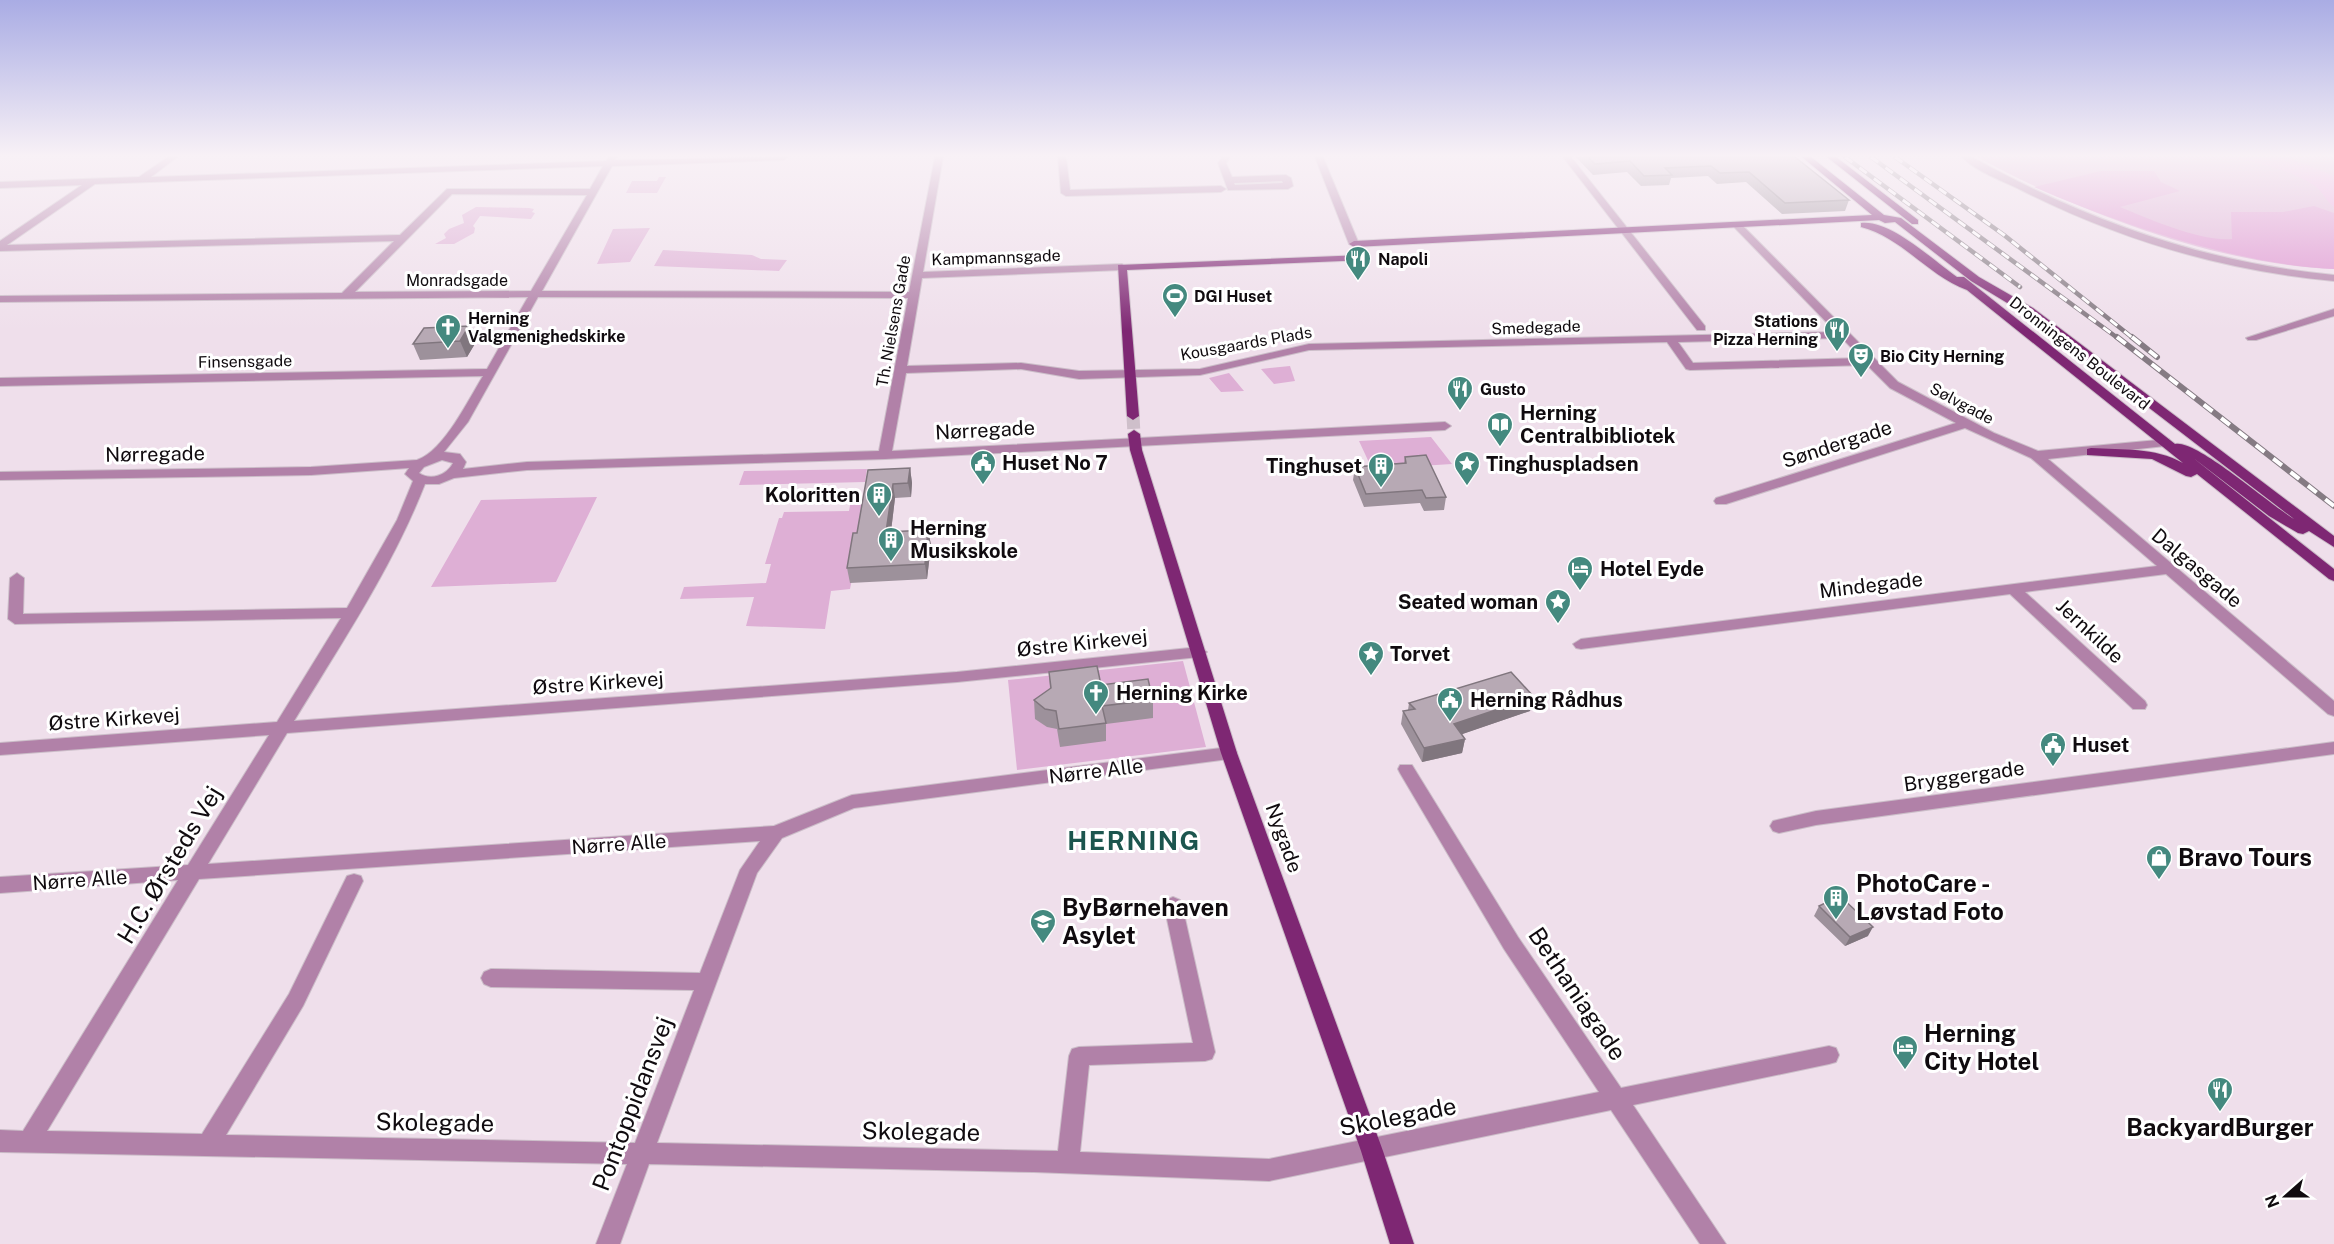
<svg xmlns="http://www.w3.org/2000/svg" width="2334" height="1244" viewBox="0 0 2334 1244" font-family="'Public Sans',sans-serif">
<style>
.green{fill:#deafd5}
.forest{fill:#de94d0}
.water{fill:#eca1de}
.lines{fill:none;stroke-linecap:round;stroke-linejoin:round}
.major-tunnel{stroke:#cebfca;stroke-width:13;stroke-dasharray:13 6;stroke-linecap:butt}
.minor-casing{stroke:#cbbdc8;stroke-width:2}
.major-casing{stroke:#cbbdc8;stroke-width:2}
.minor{fill:#b181a8;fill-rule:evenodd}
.major{fill:#7e2773;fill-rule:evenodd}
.rail-far1-casing{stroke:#857b83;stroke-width:4.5}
.rail-casing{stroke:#857b83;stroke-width:6}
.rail-far1{stroke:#fff;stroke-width:3;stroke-dasharray:9;stroke-linecap:butt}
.rail{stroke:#fff;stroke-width:4;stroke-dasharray:11;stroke-linecap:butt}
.wall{fill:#9d919b}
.shaded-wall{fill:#80767e}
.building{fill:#b7a9b4;stroke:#80767e;stroke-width:1.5}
.labels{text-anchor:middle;stroke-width:6;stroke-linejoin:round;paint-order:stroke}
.far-street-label{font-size:16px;fill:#100b0f;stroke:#fff}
.far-poi-label{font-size:16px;font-weight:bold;fill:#100b0f;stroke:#fff;text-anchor:start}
.poi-label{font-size:20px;font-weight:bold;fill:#100b0f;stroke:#fff;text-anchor:start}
.street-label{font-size:20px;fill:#100b0f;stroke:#fff}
.near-poi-label{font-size:24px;font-weight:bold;fill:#100b0f;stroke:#fff;text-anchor:start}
.near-street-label{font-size:24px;fill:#100b0f;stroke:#fff}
.district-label{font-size:26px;font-weight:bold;letter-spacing:1.5px;fill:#1c554e;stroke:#fff}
</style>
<rect width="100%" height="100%" fill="#efdfeb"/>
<path class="green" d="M 1977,157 L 2334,157 L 2334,269 C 2215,264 2081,213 1977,157 Z
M 659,177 L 666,177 L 657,193 L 626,193 L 632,181 L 657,181 Z
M 476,207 L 529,208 L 534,209 L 532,212 L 535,213 L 531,219 L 480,216 L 473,226 L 475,228 L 474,233 L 454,244 L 435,244 L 446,238 L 444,234 L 449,229 L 464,223 L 462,215 Z
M 650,228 L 630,262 L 597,264 L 613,229 Z
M 663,250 L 752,255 L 761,259 L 787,260 L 779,271 L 654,266 Z
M 1290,366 L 1295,381 L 1274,384 L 1261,369 Z
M 1229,373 L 1244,391 L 1221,392 L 1209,378 Z
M 1431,437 L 1452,464 L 1372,469 L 1359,441 Z
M 867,469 L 865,482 L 739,485 L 744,471 Z
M 597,497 L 556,582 L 431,587 L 481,500 Z
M 851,500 L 868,500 L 850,589 L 831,591 L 825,629 L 746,626 L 754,597 L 680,599 L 684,587 L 766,583 L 771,564 L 765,564 L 779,518 L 782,518 L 784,512 L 849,511 Z
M 1183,661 L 1206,747 L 1017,770 L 1008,680 Z"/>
<path class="forest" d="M 2101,171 L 2154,171 L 2161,182 L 2180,191 L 2120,207 C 2149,219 2201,242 2232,239 L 2231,212 L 2283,212 L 2314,206 L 2334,213 L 2334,269 C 2241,265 2119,224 2034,187 Z"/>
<path class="water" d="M 2220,157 L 2287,157 L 2334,176 L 2334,207 C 2326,201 2323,192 2315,186 C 2288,168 2252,161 2220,157 Z"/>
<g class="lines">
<path class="major-tunnel" d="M 1133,416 L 1134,434"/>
<defs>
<path id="minor" d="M 168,157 L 177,157 L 151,177 L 606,161 L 609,157 L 617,157 L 615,160 L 788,157 L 784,160 L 612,166 L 542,291 L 909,292 L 935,157 L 943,157 L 923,272 L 1122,264 L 1127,267 L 1122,270 L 922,278 L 907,366 L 1021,363 L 1079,371 L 1200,369 L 1309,344 L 1836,332 L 1732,225 L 1740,223 L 1898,382 L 1994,433 L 2038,451 L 2169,439 L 2169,445 L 2165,446 L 2048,459 L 2334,701 L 2334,716 L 2328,714 L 2166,574 L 2025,592 L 2145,701 L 2147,705 L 2145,709 L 2133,709 L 2010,594 L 1581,649 L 1576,648 L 1573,644 L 1581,639 L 2157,566 L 2031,458 L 1965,428 L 1726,504 L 1716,504 L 1714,501 L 1716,498 L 1956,423 L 1890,388 L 1867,365 L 1690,370 L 1686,369 L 1667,342 L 1309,350 L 1200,375 L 1079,379 L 1021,369 L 906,373 L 892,451 L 1445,422 L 1451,426 L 1445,430 L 885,459 L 527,470 L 454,478 L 439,484 L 425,484 C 392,568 341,644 294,721 L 957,672 L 1199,647 L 1207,652 L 1199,657 L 957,682 L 287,733 L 208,864 L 774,826 L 852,795 L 1229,747 L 1235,749 L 1237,753 L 1235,757 L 1229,759 L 854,808 L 782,838 L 757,873 L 657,1143 L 1058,1151 L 1069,1056 L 1072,1049 L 1079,1047 L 1193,1043 L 1164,905 L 1166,900 L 1173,897 L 1180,900 L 1182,905 L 1215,1052 L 1212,1059 L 1205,1061 L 1089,1065 L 1080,1152 L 1269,1159 L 1599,1092 L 1504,949 L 1400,773 L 1398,769 L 1400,765 L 1412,765 L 1518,937 L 1621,1088 L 1829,1046 L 1836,1048 L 1839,1055 L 1836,1062 L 1829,1064 L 1633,1105 L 1726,1244 L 1700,1244 L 1611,1110 L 1269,1181 L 1034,1172 L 649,1164 L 620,1244 L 596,1244 L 627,1164 L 0,1152 L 0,1130 L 23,1131 L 178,880 L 0,893 L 0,877 L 188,865 L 269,735 L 0,755 L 0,743 L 277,722 L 341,618 L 15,624 L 8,619 L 10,578 L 17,573 L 24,578 L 23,614 L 347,608 L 397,520 L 413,481 L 405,474 L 409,468 L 311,475 L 0,480 L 0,472 L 311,467 L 417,460 C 444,451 468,400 483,376 L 0,386 L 0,378 L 487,369 L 528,297 L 0,302 L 0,296 L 342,293 L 394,241 L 0,251 L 0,241 L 82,185 L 0,188 L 0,182 L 139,177 ZM 603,166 L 590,189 L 447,189 L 400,235 L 7,245 L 95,184 ZM 452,194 L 587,195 L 531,291 L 355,292 ZM 538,297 L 908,298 L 879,451 L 527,462 L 463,469 L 466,462 L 460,454 L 444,452 L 468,422 ZM 1842,338 L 1861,358 L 1693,363 L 1678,342 ZM 442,460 L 453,463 C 447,475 431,481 419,473 L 424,467 ZM 760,841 L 740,870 L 700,973 L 491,969 L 484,972 L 481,978 L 484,984 L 491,987 L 694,990 L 635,1143 L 226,1135 L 303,1006 L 363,881 L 361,876 L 354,874 L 347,876 L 289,994 L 202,1134 L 47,1131 L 199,879 Z
M 1058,157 L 1066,157 L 1070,190 L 1221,186 L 1226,189 L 1221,192 L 1066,196 L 1061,193 Z
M 1222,157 L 1230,157 L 1226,163 L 1232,177 L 1286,175 L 1291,178 L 1293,186 L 1288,189 L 1228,190 L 1218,163 ZM 1282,181 L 1283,183 L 1235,185 L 1234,183 Z
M 1315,157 L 1323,157 L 1359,244 L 1358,246 L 1349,244 Z
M 1563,157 L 1571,157 L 1705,326 L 1705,330 L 1697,330 Z
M 1962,157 L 1972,157 C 2085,220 2205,263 2334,275 L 2334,281 C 2224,271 2120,240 2021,190 C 2003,181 1975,171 1962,157 Z
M 2334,309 L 2334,316 L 2256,340 L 2248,340 L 2246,338 Z
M 2334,742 L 2334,754 L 1816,825 L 1779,833 L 1773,831 L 1770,826 L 1773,821 L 1816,811 Z"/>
<path id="major" d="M 1802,157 L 1811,157 L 1884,215 L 1901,218 L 1979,277 L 2033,308 L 2334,536 L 2334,547 L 2309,531 L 2303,534 L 2298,533 L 2269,516 L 2192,457 L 2334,569 L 2334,581 L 2329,579 L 2197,474 L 2191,477 L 2186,476 L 2152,459 L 2087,455 L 2087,449 L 2091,448 C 2123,450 2154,447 2183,463 L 1967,290 C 1928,276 1903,238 1861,227 L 1861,223 C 1890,219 1934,261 1957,277 L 1964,277 L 2175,444 C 2195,438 2272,506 2294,519 L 2032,318 L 1971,281 L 1895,222 L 1885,223 L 1879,220 L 1354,247 L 1349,244 L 1354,241 L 1872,215 Z
M 1827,157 L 1836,157 L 1918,220 L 1918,224 L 1912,224 Z
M 1363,255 L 1368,258 L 1367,260 L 1127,270 L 1139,416 L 1133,420 L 1127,416 L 1118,265 Z
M 1134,430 L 1140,434 L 1142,450 L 1237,753 L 1383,1151 L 1414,1244 L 1390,1244 L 1361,1151 L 1221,753 L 1130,450 L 1128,434 Z"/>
</defs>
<use href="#minor" class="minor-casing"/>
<use href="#major" class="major-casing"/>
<use href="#minor" class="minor"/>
<use href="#major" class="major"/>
<defs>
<path id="rail-far1" d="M 1845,157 L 2020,287
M 1871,157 L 2119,339
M 1895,157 L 2004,235 L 2134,339"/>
<path id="rail" d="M 2117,337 L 2334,506
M 2132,337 L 2157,357"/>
</defs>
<use href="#rail-far1" class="rail-far1-casing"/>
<use href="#rail" class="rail-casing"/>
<use href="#rail-far1" class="rail-far1"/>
<use href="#rail" class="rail"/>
</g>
<path class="wall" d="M 1576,157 L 1795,157 L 1849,200 L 1845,211 L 1782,214 L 1746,182 L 1717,184 L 1708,176 L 1671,178 L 1669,185 L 1641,186 L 1627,172 L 1593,175 Z
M 469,326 L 476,342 L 467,357 L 420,360 L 413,344 Z
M 1405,457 L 1446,497 L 1444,510 L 1424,511 L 1420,503 L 1364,507 L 1353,480 L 1355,467 L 1404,463 Z
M 910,468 L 912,483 L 911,497 L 895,498 L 891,532 L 928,530 L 931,545 L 927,579 L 850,583 L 847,568 L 857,533 L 868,470 Z
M 1049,672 L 1101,685 L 1153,700 L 1153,718 L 1106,724 L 1106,741 L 1060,747 L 1057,729 L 1047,727 L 1035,719 L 1034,700 L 1050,689 Z
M 1534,697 L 1530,711 L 1462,734 L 1465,739 L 1462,753 L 1422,762 L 1401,724 L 1403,711 L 1408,710 L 1409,703 Z
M 1819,906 L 1868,936 L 1845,946 L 1814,916 Z"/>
<path class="shaded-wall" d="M 469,326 L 476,342 L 467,357 L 460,341 Z
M 910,468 L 912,483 L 911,497 L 908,483 Z
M 893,484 L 895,498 L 889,547 L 886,532 Z
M 928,530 L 931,545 L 927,579 L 925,564 Z
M 1534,697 L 1530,711 L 1451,738 L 1454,724 Z
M 1465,739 L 1462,753 L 1422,762 L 1424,748 Z
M 1873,927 L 1868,936 L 1845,946 L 1850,937 Z"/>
<path class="building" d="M 1588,157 L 1795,157 L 1849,200 L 1785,203 L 1749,172 L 1720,173 L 1711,166 L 1665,168 L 1672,175 L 1644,176 L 1630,161 L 1595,164 Z
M 469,326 L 460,341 L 413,344 L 424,328 Z
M 1426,455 L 1446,497 L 1426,498 L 1422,490 L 1366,494 L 1355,467 L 1406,463 L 1405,457 Z
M 910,468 L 908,483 L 893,484 L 886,532 L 928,530 L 925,564 L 847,568 L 853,533 L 857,533 L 868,470 Z
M 1097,666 L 1101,685 L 1148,679 L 1153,700 L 1102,706 L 1106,723 L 1059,729 L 1056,711 L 1045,709 L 1034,700 L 1051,688 L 1049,672 Z
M 1511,672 L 1534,697 L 1454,724 L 1465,739 L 1424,748 L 1403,711 L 1415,709 L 1409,703 Z
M 1840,896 L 1873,927 L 1850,937 L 1819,906 Z"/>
<linearGradient id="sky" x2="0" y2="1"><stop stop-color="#a9ace4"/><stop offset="0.47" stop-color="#f8f1f6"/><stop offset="1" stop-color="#f8f1f6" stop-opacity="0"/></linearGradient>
<rect width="2334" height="331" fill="url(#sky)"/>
<defs>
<symbol id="restaurant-pin" viewBox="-11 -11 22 30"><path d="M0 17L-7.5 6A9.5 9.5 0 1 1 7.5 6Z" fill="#44897f" stroke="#fff"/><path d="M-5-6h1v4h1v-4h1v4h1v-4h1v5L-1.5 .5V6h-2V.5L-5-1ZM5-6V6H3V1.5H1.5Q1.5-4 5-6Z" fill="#fff"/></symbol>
<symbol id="stadium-pin" viewBox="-11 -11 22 30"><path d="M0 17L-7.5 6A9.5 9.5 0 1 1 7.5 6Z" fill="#44897f" stroke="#fff"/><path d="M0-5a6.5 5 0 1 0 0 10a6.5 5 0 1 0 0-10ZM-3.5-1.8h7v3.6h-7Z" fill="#fff"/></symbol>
<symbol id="church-pin" viewBox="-11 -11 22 30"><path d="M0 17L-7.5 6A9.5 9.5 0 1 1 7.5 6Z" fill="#44897f" stroke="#fff"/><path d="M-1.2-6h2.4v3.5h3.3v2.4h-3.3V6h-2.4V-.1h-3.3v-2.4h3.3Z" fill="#fff"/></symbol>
<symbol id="theatre-pin" viewBox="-11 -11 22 30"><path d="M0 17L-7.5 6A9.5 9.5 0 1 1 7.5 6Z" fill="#44897f" stroke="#fff"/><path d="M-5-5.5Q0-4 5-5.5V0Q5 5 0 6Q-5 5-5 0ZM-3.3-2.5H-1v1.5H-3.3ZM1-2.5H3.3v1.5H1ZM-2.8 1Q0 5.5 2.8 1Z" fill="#fff"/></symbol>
<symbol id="library-pin" viewBox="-11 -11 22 30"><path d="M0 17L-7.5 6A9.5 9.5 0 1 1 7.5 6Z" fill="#44897f" stroke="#fff"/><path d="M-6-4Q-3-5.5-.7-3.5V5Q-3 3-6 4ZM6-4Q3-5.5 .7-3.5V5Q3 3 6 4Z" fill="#fff"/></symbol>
<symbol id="civic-pin" viewBox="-11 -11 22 30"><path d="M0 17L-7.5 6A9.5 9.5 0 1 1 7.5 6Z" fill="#44897f" stroke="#fff"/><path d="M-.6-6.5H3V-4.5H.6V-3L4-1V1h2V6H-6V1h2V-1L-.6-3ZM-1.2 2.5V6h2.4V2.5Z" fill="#fff"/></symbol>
<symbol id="sight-pin" viewBox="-11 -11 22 30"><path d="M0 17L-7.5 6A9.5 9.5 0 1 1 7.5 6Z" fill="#44897f" stroke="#fff"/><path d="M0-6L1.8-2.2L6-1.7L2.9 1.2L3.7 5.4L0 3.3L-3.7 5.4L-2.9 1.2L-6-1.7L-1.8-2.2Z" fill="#fff"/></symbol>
<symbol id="building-pin" viewBox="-11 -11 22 30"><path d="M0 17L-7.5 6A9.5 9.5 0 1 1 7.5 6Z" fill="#44897f" stroke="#fff"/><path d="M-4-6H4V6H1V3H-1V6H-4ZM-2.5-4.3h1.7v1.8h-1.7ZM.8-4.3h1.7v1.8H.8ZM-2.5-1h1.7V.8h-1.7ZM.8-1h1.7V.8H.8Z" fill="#fff"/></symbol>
<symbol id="hotel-pin" viewBox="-11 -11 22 30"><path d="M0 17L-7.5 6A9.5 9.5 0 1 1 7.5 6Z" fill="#44897f" stroke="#fff"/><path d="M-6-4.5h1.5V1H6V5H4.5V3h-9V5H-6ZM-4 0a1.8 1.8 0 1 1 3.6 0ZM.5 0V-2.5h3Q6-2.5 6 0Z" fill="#fff"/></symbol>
<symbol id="shop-pin" viewBox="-11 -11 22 30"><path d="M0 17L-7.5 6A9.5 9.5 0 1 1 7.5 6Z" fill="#44897f" stroke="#fff"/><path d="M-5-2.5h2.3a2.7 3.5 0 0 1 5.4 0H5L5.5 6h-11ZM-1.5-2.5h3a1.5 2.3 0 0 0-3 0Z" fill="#fff"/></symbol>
<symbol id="school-pin" viewBox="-11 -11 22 30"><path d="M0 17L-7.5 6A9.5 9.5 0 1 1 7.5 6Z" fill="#44897f" stroke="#fff"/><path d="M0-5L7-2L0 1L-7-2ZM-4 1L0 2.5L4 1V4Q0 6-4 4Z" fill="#fff"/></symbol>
</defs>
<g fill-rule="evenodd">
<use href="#restaurant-pin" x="1343" y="244" width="30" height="40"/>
<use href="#stadium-pin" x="1160" y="281" width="30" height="40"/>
<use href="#church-pin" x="433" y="312" width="30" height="40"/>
<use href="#restaurant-pin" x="1822" y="315" width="30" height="40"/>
<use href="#theatre-pin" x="1846" y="341" width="30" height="40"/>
<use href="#restaurant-pin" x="1445" y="374" width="30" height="40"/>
<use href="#library-pin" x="1485" y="410" width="30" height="40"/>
<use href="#civic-pin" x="968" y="448" width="30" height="40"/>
<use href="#sight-pin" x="1452" y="449" width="30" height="40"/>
<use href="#building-pin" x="1366" y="451" width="30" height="40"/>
<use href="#building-pin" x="864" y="480" width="30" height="40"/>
<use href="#building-pin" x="876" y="525" width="30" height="40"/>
<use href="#hotel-pin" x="1565" y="554" width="30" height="40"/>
<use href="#sight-pin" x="1543" y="587" width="30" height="40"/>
<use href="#sight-pin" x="1356" y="639" width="30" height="40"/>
<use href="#church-pin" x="1081" y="678" width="30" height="40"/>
<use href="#civic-pin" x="1435" y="685" width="30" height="40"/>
<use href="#civic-pin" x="2038" y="730" width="30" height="40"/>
<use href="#shop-pin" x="2144" y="843" width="30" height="40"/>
<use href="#building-pin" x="1821" y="883" width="30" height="40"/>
<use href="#school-pin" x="1028" y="907" width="30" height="40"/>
<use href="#hotel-pin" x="1890" y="1033" width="30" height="40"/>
<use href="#restaurant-pin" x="2205" y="1075" width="30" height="40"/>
</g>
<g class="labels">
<g class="far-street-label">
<text transform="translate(996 257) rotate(-2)" y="6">Kampmannsgade</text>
<text x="457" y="286">Monradsgade</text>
<text transform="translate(893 321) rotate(-80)" y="6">Th. Nielsens Gade</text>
<text transform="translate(1536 327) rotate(-2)" y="6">Smedegade</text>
<text transform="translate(1246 343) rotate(-10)" y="6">Kousgaards Plads</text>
<text transform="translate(2080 353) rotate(38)" y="6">Dronningens Boulevard</text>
<text transform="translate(245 361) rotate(-1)" y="6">Finsensgade</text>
<text transform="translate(1962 403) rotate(28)" y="6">Sølvgade</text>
</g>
<g class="far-poi-label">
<text x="1378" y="265">Napoli</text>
<text x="1194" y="302">DGI Huset</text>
<text x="468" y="324">Herning<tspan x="468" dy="18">Valgmenighedskirke</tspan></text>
<text x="1818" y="327" text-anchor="end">Stations<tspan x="1818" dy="18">Pizza Herning</tspan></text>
<text x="1880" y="362">Bio City Herning</text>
<text x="1480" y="395">Gusto</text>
</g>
<g class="poi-label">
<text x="1520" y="420">Herning<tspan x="1520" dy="23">Centralbibliotek</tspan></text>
<text x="1002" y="470">Huset No 7</text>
<text x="1486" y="471">Tinghuspladsen</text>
<text x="1362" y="473" text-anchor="end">Tinghuset</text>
<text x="860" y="502" text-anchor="end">Koloritten</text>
<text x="910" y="535">Herning<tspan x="910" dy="23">Musikskole</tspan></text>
<text x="1600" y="576">Hotel Eyde</text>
<text x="1538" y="609" text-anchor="end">Seated woman</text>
<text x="1390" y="661">Torvet</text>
<text x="1116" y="700">Herning Kirke</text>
<text x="1470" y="707">Herning Rådhus</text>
<text x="2072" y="752">Huset</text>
</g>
<g class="street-label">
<text transform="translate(985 430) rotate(-3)" y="7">Nørregade</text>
<text transform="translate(1837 444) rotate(-18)" y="7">Søndergade</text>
<text transform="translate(155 454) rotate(-1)" y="7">Nørregade</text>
<text transform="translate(2197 568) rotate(40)" y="7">Dalgasgade</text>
<text transform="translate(1871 585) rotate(-7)" y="7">Mindegade</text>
<text transform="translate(2090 631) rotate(43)" y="7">Jernkilde</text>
<text transform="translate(1082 643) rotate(-6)" y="7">Østre Kirkevej</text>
<text transform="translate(598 683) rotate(-4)" y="7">Østre Kirkevej</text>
<text transform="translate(114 719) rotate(-4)" y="7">Østre Kirkevej</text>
<text transform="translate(1096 771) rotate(-7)" y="7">Nørre Alle</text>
<text transform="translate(1964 776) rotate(-8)" y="7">Bryggergade</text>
<text transform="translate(1284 838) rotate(70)" y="7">Nygade</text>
<text transform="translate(619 844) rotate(-4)" y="7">Nørre Alle</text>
<text transform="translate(80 880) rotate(-4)" y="7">Nørre Alle</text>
</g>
<g class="near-poi-label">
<text x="2178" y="866">Bravo Tours</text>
<text x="1856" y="892">PhotoCare -<tspan x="1856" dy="28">Løvstad Foto</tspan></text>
<text x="1062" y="916">ByBørnehaven<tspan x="1062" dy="28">Asylet</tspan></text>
<text x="1924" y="1042">Herning<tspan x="1924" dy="28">City Hotel</tspan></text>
<text x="2220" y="1136" text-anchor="middle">BackyardBurger</text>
</g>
<g class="near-street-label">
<text transform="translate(170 865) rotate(-59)" y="8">H.C. Ørsteds Vej</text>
<text transform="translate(1577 994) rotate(56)" y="8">Bethaniagade</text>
<text transform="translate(633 1104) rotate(-69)" y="8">Pontoppidansvej</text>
<text transform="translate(1398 1117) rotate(-11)" y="8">Skolegade</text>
<text transform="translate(435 1123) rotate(1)" y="8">Skolegade</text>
<text transform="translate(921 1132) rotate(1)" y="8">Skolegade</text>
</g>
<g class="district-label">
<text x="1134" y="850">HERNING</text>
</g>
</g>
<g transform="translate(2286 1196) rotate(249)" stroke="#ffffff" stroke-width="4.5" paint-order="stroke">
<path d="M0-4.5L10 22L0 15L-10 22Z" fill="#100b0f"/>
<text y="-9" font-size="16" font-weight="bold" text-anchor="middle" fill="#100b0f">N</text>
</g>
</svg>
